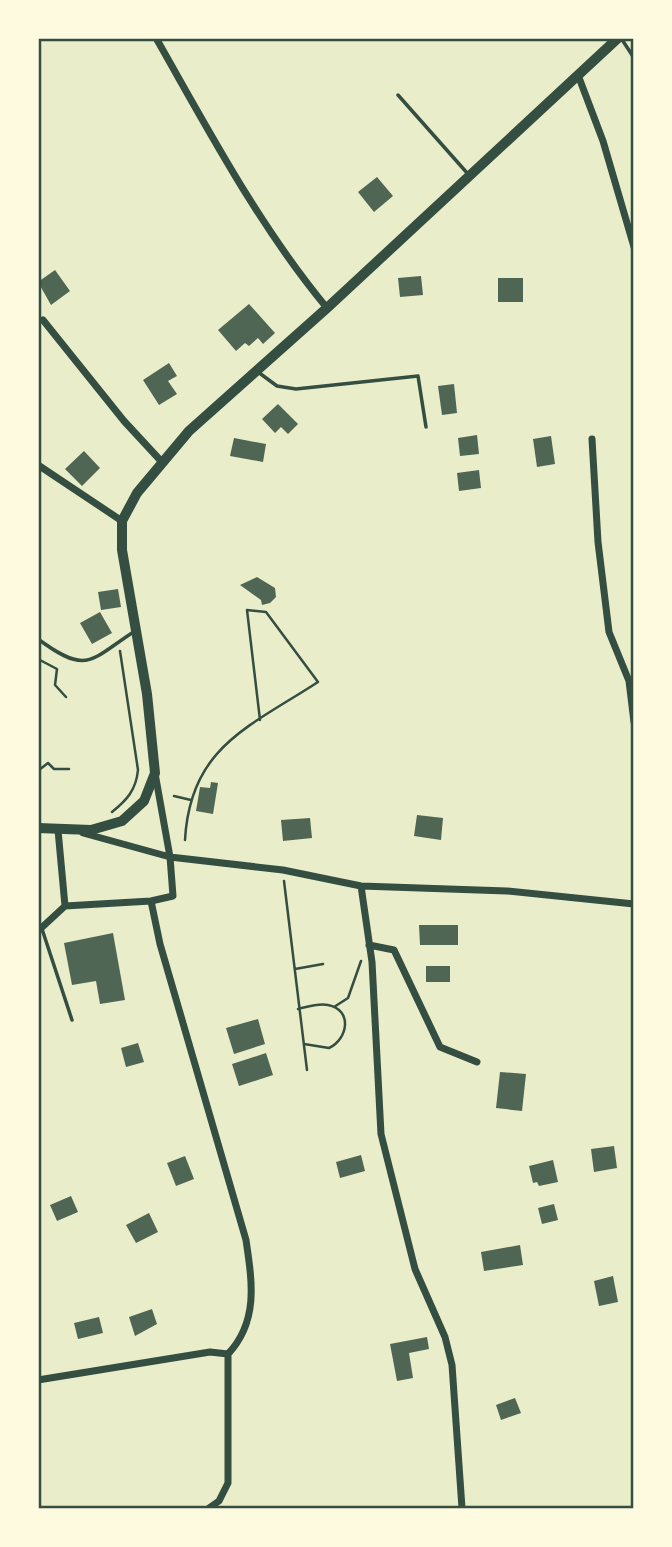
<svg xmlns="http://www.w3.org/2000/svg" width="672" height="1547" viewBox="0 0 672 1547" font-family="Arial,sans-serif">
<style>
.building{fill:#4f6655}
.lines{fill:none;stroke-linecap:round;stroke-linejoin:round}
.path{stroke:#344e41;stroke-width:2.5}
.service{stroke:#344e41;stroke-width:3.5}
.minor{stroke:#344e41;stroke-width:7}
.tertiary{stroke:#344e41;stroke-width:10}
.neatline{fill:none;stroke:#344e41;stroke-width:2.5}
</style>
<rect width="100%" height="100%" fill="#e9edc9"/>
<path class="building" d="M 377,177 L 393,196 L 374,212 L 358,192 Z
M 55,270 L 70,291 L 51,305 L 38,282 Z
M 421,276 L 423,295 L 400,297 L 398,278 Z
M 498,278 L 523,278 L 523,302 L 498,302 Z
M 249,304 L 275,333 L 263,344 L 258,338 L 249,346 L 245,343 L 236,351 L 218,330 Z
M 169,363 L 177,376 L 168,381 L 177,394 L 159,405 L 143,380 Z
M 454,384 L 457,413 L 442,415 L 438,386 Z
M 278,404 L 298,424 L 288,434 L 281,427 L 275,433 L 262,419 Z
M 477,435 L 479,454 L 460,456 L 458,438 Z
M 551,436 L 555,464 L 537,467 L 533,439 Z
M 234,438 L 266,444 L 263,462 L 230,456 Z
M 84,451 L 100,468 L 82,486 L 65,469 Z
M 479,470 L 481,488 L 459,491 L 457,473 Z
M 257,577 L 275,588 L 276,597 L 270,603 L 262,605 L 261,600 L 240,585 Z
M 118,589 L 121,607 L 101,610 L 98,592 Z
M 100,612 L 112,633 L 92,644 L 80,623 Z
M 211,782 L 218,783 L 213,814 L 196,811 L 200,787 L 210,788 Z
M 417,815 L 443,818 L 441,840 L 414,836 Z
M 310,818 L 312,838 L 283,841 L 281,820 Z
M 419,925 L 458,925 L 458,945 L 420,945 Z
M 113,933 L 125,1000 L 100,1004 L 96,981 L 72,985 L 64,943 Z
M 426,966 L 450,966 L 450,982 L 426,982 Z
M 258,1019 L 265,1044 L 234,1054 L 226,1028 Z
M 138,1043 L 144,1062 L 126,1067 L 121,1048 Z
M 266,1053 L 273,1075 L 239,1086 L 232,1064 Z
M 500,1072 L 526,1074 L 522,1111 L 496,1108 Z
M 614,1146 L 617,1168 L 594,1172 L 591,1149 Z
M 361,1155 L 365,1171 L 340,1178 L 336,1162 Z
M 185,1156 L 194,1179 L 176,1186 L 167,1163 Z
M 553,1160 L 558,1182 L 539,1186 L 537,1182 L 533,1183 L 529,1166 Z
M 71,1196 L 78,1212 L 57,1221 L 50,1205 Z
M 554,1204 L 558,1220 L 542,1224 L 538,1208 Z
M 149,1213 L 158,1232 L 136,1243 L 126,1225 Z
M 520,1245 L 523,1265 L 484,1271 L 481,1252 Z
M 613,1276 L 618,1302 L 599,1306 L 594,1281 Z
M 152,1309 L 157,1324 L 135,1336 L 129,1317 Z
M 99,1317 L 103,1333 L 78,1339 L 74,1323 Z
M 427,1337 L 429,1349 L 409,1353 L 413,1378 L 397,1381 L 390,1344 Z
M 515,1398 L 521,1413 L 501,1420 L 496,1405 Z"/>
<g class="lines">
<path class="path" d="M 38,659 L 57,669 L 55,685 L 66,697
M 39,770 L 48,763 L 54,769 L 69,769
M 174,796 L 191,800
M 112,812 C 127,800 136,790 138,770 L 120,651
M 185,840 C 190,747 249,727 318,682 L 266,612 L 247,610 L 260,720
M 284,881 L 307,1070
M 295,969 L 323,964
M 334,1007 L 348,998 L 361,961
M 298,1009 C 307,1007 318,1003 328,1005 C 353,1010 348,1039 329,1048 L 304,1044"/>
<path class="service" d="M 621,38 L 634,58
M 398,95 L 468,174
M 258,372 L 277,386 L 296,389 L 418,376 L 426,427
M 38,639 C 88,676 90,660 135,631
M 42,929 L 72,1020"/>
<path class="minor" d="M 156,38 C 209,131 259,226 327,308
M 578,75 L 603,141 L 634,247
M 43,320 L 124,421 L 161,461
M 592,439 L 598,542 L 609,632 L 629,681 L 634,722
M 38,465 L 122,521
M 155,773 L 170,857 L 173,896 L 151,901 L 160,944 L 246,1240 C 252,1281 259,1321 228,1354
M 58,830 L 65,906 L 151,901
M 83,833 L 170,857 L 283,870 L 361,886 L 507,891 L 634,904
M 361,886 L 372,962 L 381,1134 L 415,1269 L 445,1337 L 452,1365 L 462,1508
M 38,931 L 65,906
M 369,945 L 394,950 L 440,1047 L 477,1062
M 38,1380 L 210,1352 L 228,1354 L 228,1483 L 219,1501 L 209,1508"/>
<path class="tertiary" d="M 38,828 L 91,830 L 122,821 L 144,801 L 155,773 L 147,694 L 122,550 L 122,521 L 137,493 L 189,431 L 327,308 L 618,38"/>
</g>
<rect width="672" height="1547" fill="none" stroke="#fefae0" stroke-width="80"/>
<rect x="40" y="40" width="592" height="1467" class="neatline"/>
</svg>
